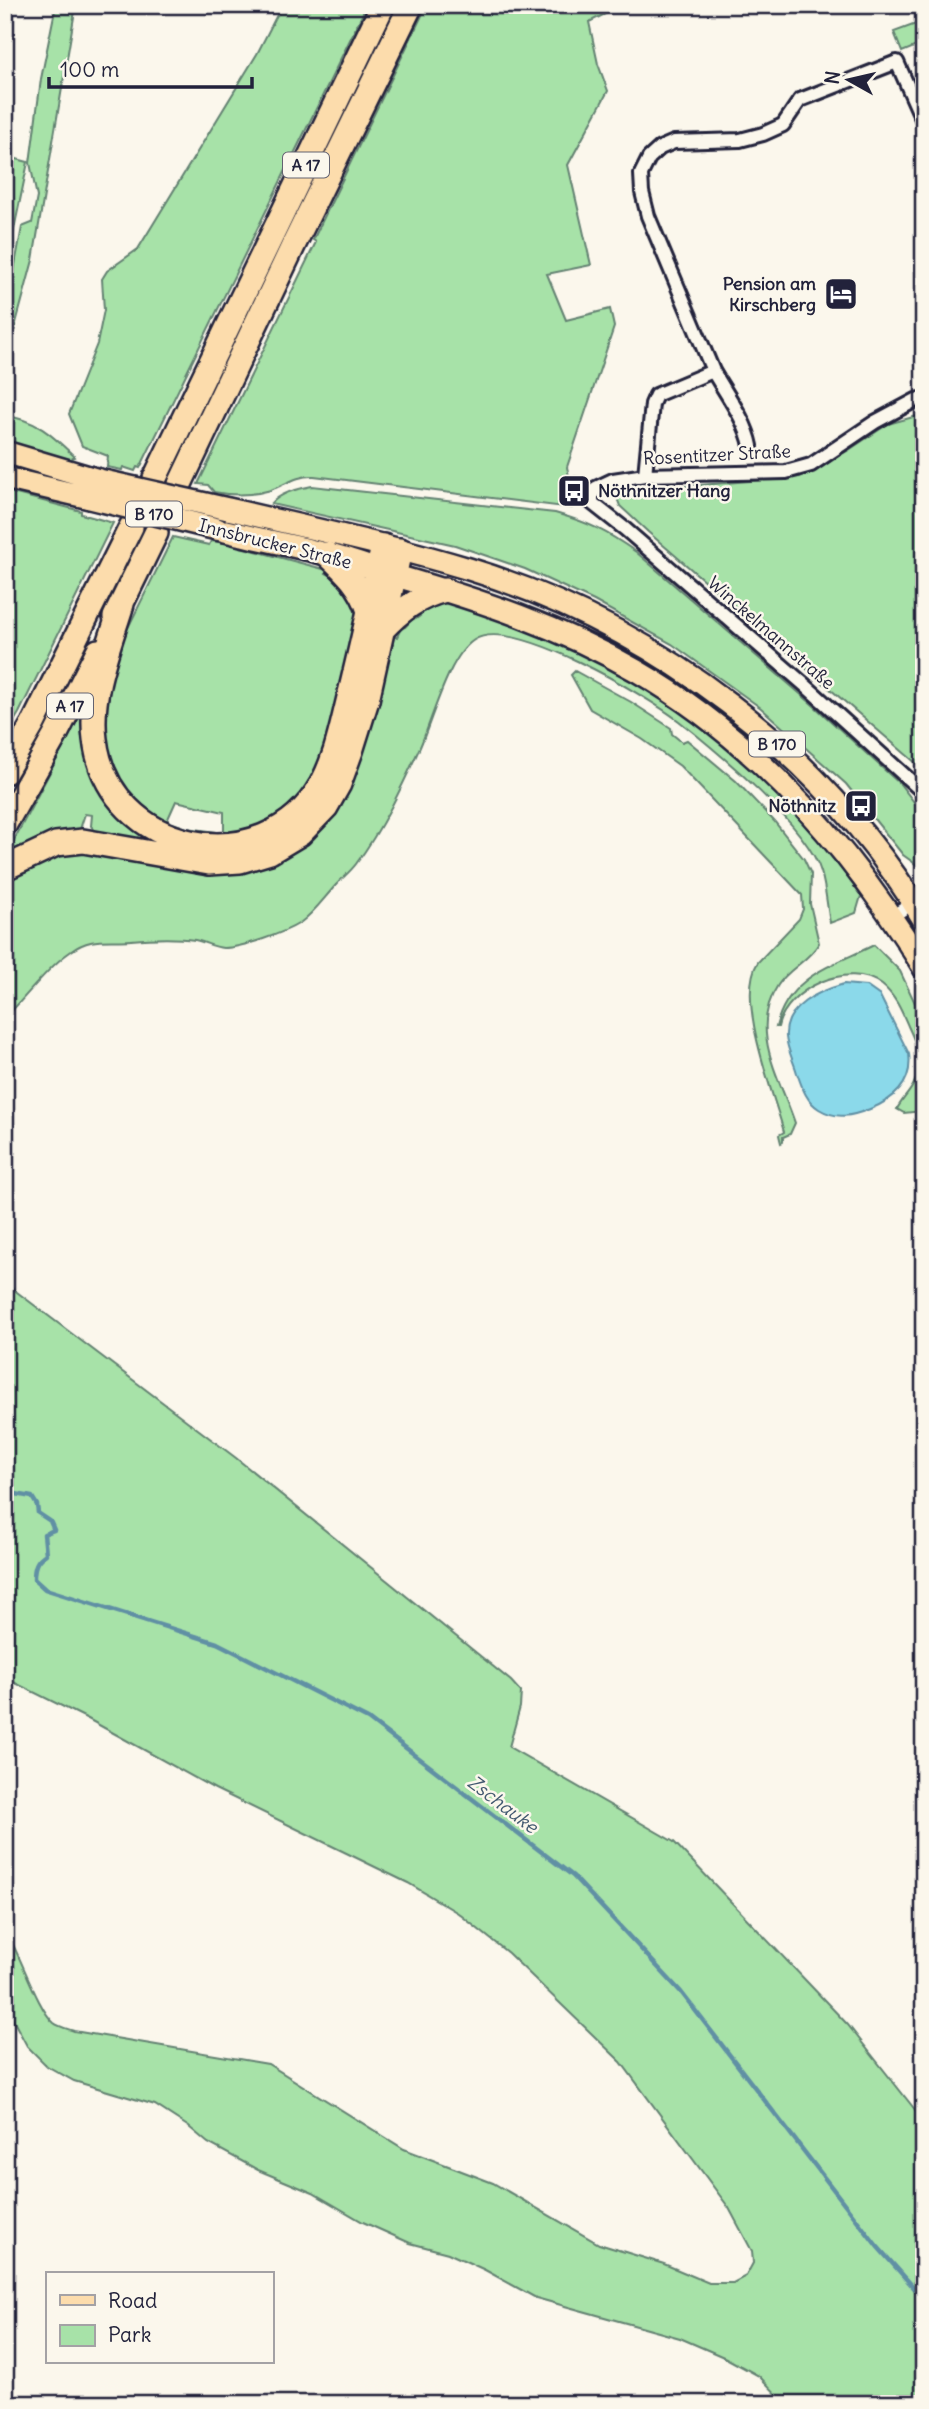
<svg xmlns="http://www.w3.org/2000/svg" width="929" height="2409" viewBox="0 0 929 2409" font-family="Delius,sans-serif">
<style>
.green{fill:#a7e2a8;stroke:#648272;stroke-width:2;fill-rule:evenodd}
.water{fill:#8bd9ea;stroke:#6190a4;stroke-width:2}
.lines{fill:none;stroke-linecap:round;stroke-linejoin:round}
.stream{stroke:#6190a4;stroke-width:4.5}
.minor-casing{stroke:#22223b;stroke-width:18}
.primary-casing{stroke:#22223b;stroke-width:26}
.motorway-casing{stroke:#22223b;stroke-width:28}
.minor{stroke:#fbf7ec;stroke-width:12}
.primary{stroke:#fcdcac;stroke-width:21}
.motorway{stroke:#fcdcac;stroke-width:23}
.primary-bridge-casing{stroke:#22223b;stroke-width:26;stroke-linecap:butt}
.primary-bridge{stroke:#fcdcac;stroke-width:21}
.labels{text-anchor:middle;stroke-width:5;stroke-linejoin:round;paint-order:stroke}
.shield{fill:#fbf7ec;stroke:#636270;stroke-width:2}
.shield-label{font-size:16px;font-weight:bold;fill:#22223b}
.poi-label{font-size:18px;font-weight:bold;fill:#22223b;stroke:#fbf7ec;text-anchor:end}
.street-label{font-size:18px;fill:#22223b;stroke:#fbf7ec}
.water-label{font-size:19px;font-style:italic;fill:#425970;stroke:#fbf7ec}
</style>
<rect width="100%" height="100%" fill="#fbf7ec"/>
<filter id="ink" filterUnits="userSpaceOnUse"><feTurbulence type="fractalNoise" baseFrequency=".0143" numOctaves="2"/><feDisplacementMap in="SourceGraphic" scale="14" xChannelSelector="R" yChannelSelector="G"/><feConvolveMatrix kernelMatrix="1 2 1 2 8 2 1 2 1" color-interpolation-filters="sRGB"/></filter>
<g filter="url(#ink)">
<path class="green" d="M 56,5 L 76,5 L 33,260 L 12,338 L 5,336 L 5,319 L 22,227 L 32,223 L 37,197 L 30,163 L 41,79 Z
M 282,5 L 367,5 L 140,468 L 137,467 L 135,471 L 123,467 L 122,470 L 107,467 L 108,456 L 82,446 L 69,414 L 97,344 L 104,310 L 102,279 L 107,271 L 138,249 L 257,54 Z
M 427,5 L 623,5 L 589,22 L 598,64 L 608,91 L 568,165 L 591,265 L 547,274 L 566,320 L 610,309 L 614,327 L 567,467 L 569,476 L 582,477 L 577,484 L 572,508 L 314,476 C 298,475 286,484 271,490 C 251,496 234,496 214,492 L 208,485 L 198,484 L 316,242 L 313,240 Z
M 924,21 L 924,43 L 902,52 L 894,32 Z
M 5,156 L 28,162 L 5,273 Z
M 924,414 L 924,770 L 648,532 L 620,506 L 617,498 L 625,491 L 800,477 L 849,450 L 888,424 Z
M 5,416 C 36,419 53,436 75,457 L 69,460 L 5,440 Z
M 312,486 L 555,513 C 590,523 606,531 636,552 L 812,704 L 900,784 L 924,815 L 924,870 L 903,855 L 846,784 L 761,708 L 672,644 L 594,601 L 525,569 L 455,545 L 271,504 C 281,492 298,489 312,486 Z
M 5,491 L 81,511 L 81,514 L 113,523 L 19,713 L 5,736 Z
M 173,537 L 209,545 L 211,541 L 225,543 L 327,570 L 326,573 C 346,581 356,602 356,622 L 326,761 L 303,801 L 263,830 L 217,840 L 143,814 L 104,757 L 102,703 L 119,646 ZM 176,801 L 224,812 L 224,833 L 187,828 L 167,821 Z
M 438,602 C 482,605 525,625 564,645 C 584,655 606,664 626,676 C 720,731 799,808 861,896 L 856,913 L 830,923 C 827,907 826,888 821,872 C 808,827 717,751 679,721 C 647,696 512,615 474,640 C 448,657 433,718 420,747 C 402,787 382,829 356,864 C 350,872 342,878 336,885 C 324,898 314,913 300,923 C 284,933 242,948 223,948 C 214,947 204,942 195,940 C 174,937 152,938 131,940 C 107,942 91,936 70,952 C 47,968 25,998 5,1018 L 5,879 L 40,859 L 80,850 L 242,867 L 379,700 L 394,637 L 397,637 L 401,628 L 405,627 L 414,617 L 416,619 L 420,616 L 418,612 Z
M 575,671 L 631,702 L 671,728 L 672,734 L 682,742 L 687,740 L 736,781 L 774,821 L 804,859 L 811,874 L 810,904 L 819,943 C 809,961 789,968 778,985 C 748,1030 780,1078 795,1123 L 790,1134 L 783,1137 L 783,1142 L 781,1143 L 779,1135 L 784,1132 C 773,1092 735,998 758,962 L 799,919 L 803,909 L 802,895 L 680,766 L 642,739 L 590,709 L 571,675 Z
M 87,702 L 109,795 L 224,851 L 328,787 L 227,853 L 98,834 L 91,826 L 92,815 L 85,814 L 79,832 L 5,857 Z
M 874,945 L 900,971 L 924,1022 L 924,1115 L 922,1111 L 904,1113 L 897,1109 C 904,1096 915,1088 918,1072 C 922,1056 915,1041 908,1026 C 902,1012 895,995 882,985 C 849,959 786,989 778,1027 L 776,1027 C 788,976 832,966 874,945 Z
M 5,1283 L 236,1458 L 511,1681 L 521,1692 L 520,1707 L 509,1747 L 674,1842 L 848,2025 L 924,2121 L 924,2404 L 786,2404 L 759,2376 L 726,2358 L 680,2338 L 536,2298 L 485,2270 L 448,2253 L 410,2243 L 363,2222 L 313,2193 L 258,2170 L 208,2143 L 189,2127 L 155,2105 L 74,2081 L 47,2066 L 27,2046 L 5,2005 L 5,1930 C 20,1953 37,2008 54,2023 C 59,2027 68,2029 74,2031 L 268,2064 L 404,2149 L 493,2183 L 599,2244 L 664,2264 L 709,2283 L 733,2283 L 746,2276 L 753,2263 L 752,2251 L 729,2208 L 621,2062 L 508,1953 L 458,1913 L 408,1883 L 215,1789 L 88,1719 L 5,1678 Z"/>
<path class="water" d="M 844,984 L 866,986 L 880,996 L 909,1054 C 913,1083 895,1099 870,1109 C 852,1116 837,1120 819,1109 C 806,1101 802,1087 797,1073 C 794,1062 787,1049 786,1037 C 784,1006 819,991 844,984 Z"/>
<g class="lines">
<path class="stream" d="M 5,1492 L 32,1497 L 37,1505 L 38,1513 L 50,1521 L 54,1530 L 44,1534 L 46,1554 C 36,1560 34,1567 34,1579 L 45,1589 L 217,1643 L 368,1719 L 573,1876 L 681,1992 L 877,2246 L 924,2299"/>
<defs>
<path id="minor" d="M 713,371 C 726,394 746,420 751,446
M 924,398 L 916,400 L 875,422 L 811,465 L 786,472 L 645,475 L 613,480 L 596,488 L 592,495 L 592,503 L 625,529 L 806,686 L 924,793
M 645,475 L 652,404 L 656,395 L 713,371 L 648,216 L 642,192 L 641,174 L 649,158 L 660,148 L 674,142 L 740,140 L 763,134 L 783,125 L 800,100 L 897,62 L 924,123
M 891,917 L 924,896"/>
<path id="primary" d="M 5,452 L 99,480
M 5,478 L 90,498
M 228,509 C 308,528 390,545 469,569 C 655,626 824,753 924,920
M 217,529 C 254,538 290,545 326,554 C 350,560 373,569 396,576 C 480,600 561,627 637,671 C 758,741 852,850 924,968"/>
<path id="motorway" d="M 155,478 L 383,5
M 180,484 L 294,244 L 411,5
M 122,604 C 109,646 89,694 95,739 C 108,853 264,885 321,785 C 334,762 340,735 346,710 C 354,677 362,644 369,611 C 361,586 346,572 327,554
M 369,611 L 383,546
M 115,617 L 156,533
M 382,630 C 401,610 418,597 445,590
M 5,772 L 33,724 L 131,527
M 5,824 L 55,736 L 98,651
M 5,868 L 56,844 L 83,841 L 209,863 L 240,861 L 270,852 L 300,834 L 326,807 L 339,784 L 351,751 L 367,700 L 400,550"/>
</defs>
<use href="#minor" class="minor-casing"/>
<use href="#primary" class="primary-casing"/>
<use href="#motorway" class="motorway-casing"/>
<use href="#minor" class="minor"/>
<use href="#primary" class="primary"/>
<use href="#motorway" class="motorway"/>
<defs>
<path id="primary-bridge" d="M 99,480 L 228,509
M 90,498 L 217,529"/>
</defs>
<use href="#primary-bridge" class="primary-bridge-casing"/>
<use href="#primary-bridge" class="primary-bridge"/>
</g>
</g>
<defs>
<symbol id="hotel-square" viewBox="-11 -11 22 22"><rect x="-9" y="-9" width="18" height="18" rx="4" fill="#22223b" stroke="#fbf7ec"/><path d="M-6-4.5h1.5V1H6V5H4.5V3h-9V5H-6ZM-4 0a1.8 1.8 0 1 1 3.6 0ZM.5 0V-2.5h3Q6-2.5 6 0Z" fill="#fff"/></symbol>
<symbol id="bus-square" viewBox="-11 -11 22 22"><rect x="-9" y="-9" width="18" height="18" rx="4" fill="#22223b" stroke="#fbf7ec"/><path d="M-5-6H5V4H4V6H2V4H-2V6H-4V4H-5ZM-3.5-4V0h7V-4ZM-3.5 1.2v1.5H-2V1.2ZM2 1.2v1.5H3.5V1.2Z" fill="#fff"/></symbol>
</defs>
<g fill-rule="evenodd">
<use href="#hotel-square" x="822" y="275" width="38" height="38"/>
<use href="#bus-square" x="555" y="472" width="38" height="38"/>
<use href="#bus-square" x="842" y="787" width="38" height="38"/>
</g>
<g class="labels">
<g class="shield">
<rect x="283" y="152.5" width="46" height="25" rx="5"/>
<rect x="126" y="501.5" width="56" height="25" rx="5"/>
<rect x="47" y="693.5" width="46" height="25" rx="5"/>
<rect x="749" y="731.5" width="56" height="25" rx="5"/>
</g>
<g class="shield-label">
<text x="306" y="171">A 17</text>
<text x="154" y="520">B 170</text>
<text x="70" y="712">A 17</text>
<text x="777" y="750">B 170</text>
</g>
<g class="poi-label">
<text x="816" y="290">Pension am<tspan x="816" dy="21">Kirschberg</tspan></text>
<text x="598" y="497" text-anchor="start">Nöthnitzer Hang</text>
<text x="836" y="812">Nöthnitz</text>
</g>
<g class="street-label">
<text transform="translate(717 455) rotate(-3)" y="6">Rosentitzer Straße</text>
<text transform="translate(275 544) rotate(14)" y="6">Innsbrucker Straße</text>
<text transform="translate(771 633) rotate(41)" y="6">Winckelmannstraße</text>
</g>
<g class="water-label">
<text transform="translate(503 1804) rotate(37)" y="7">Zschauke</text>
</g>
</g>
<rect width="929" height="2409" fill="none" stroke="#fbf7ec" stroke-width="28"/>
<rect x="14" y="14" width="901" height="2381" fill="none" stroke="#22223b" stroke-width="2.5" filter="url(#ink)"/>
<rect x="46" y="2272" width="228" height="91" fill="#fbf7ec" stroke="#a4a2a5" stroke-width="2"/>
<rect x="60" y="2295" width="35" height="10" fill="#fcdcac" stroke="#a4a2a5" stroke-width="2"/>
<text x="108" y="2308" font-size="21" fill="#22223b">Road</text>
<rect x="60" y="2325" width="35" height="21" fill="#a7e2a8" stroke="#a4a2a5" stroke-width="2"/>
<text x="108" y="2342" font-size="21" fill="#22223b">Park</text>
<g transform="translate(849 80) rotate(278)" stroke="#fbf7ec" stroke-width="5" paint-order="stroke">
<path d="M0-5L12 26L0 18L-12 26Z" fill="#22223b"/>
<text y="-10" font-size="19" font-weight="bold" text-anchor="middle" fill="#22223b">N</text>
</g>
<path d="M49 77v10h203v-10" fill="none" stroke="#22223b" stroke-width="3.5"/>
<text x="60" y="77" font-size="21" fill="#22223b" stroke="#fbf7ec" stroke-width="5" paint-order="stroke">100 m</text>
</svg>
